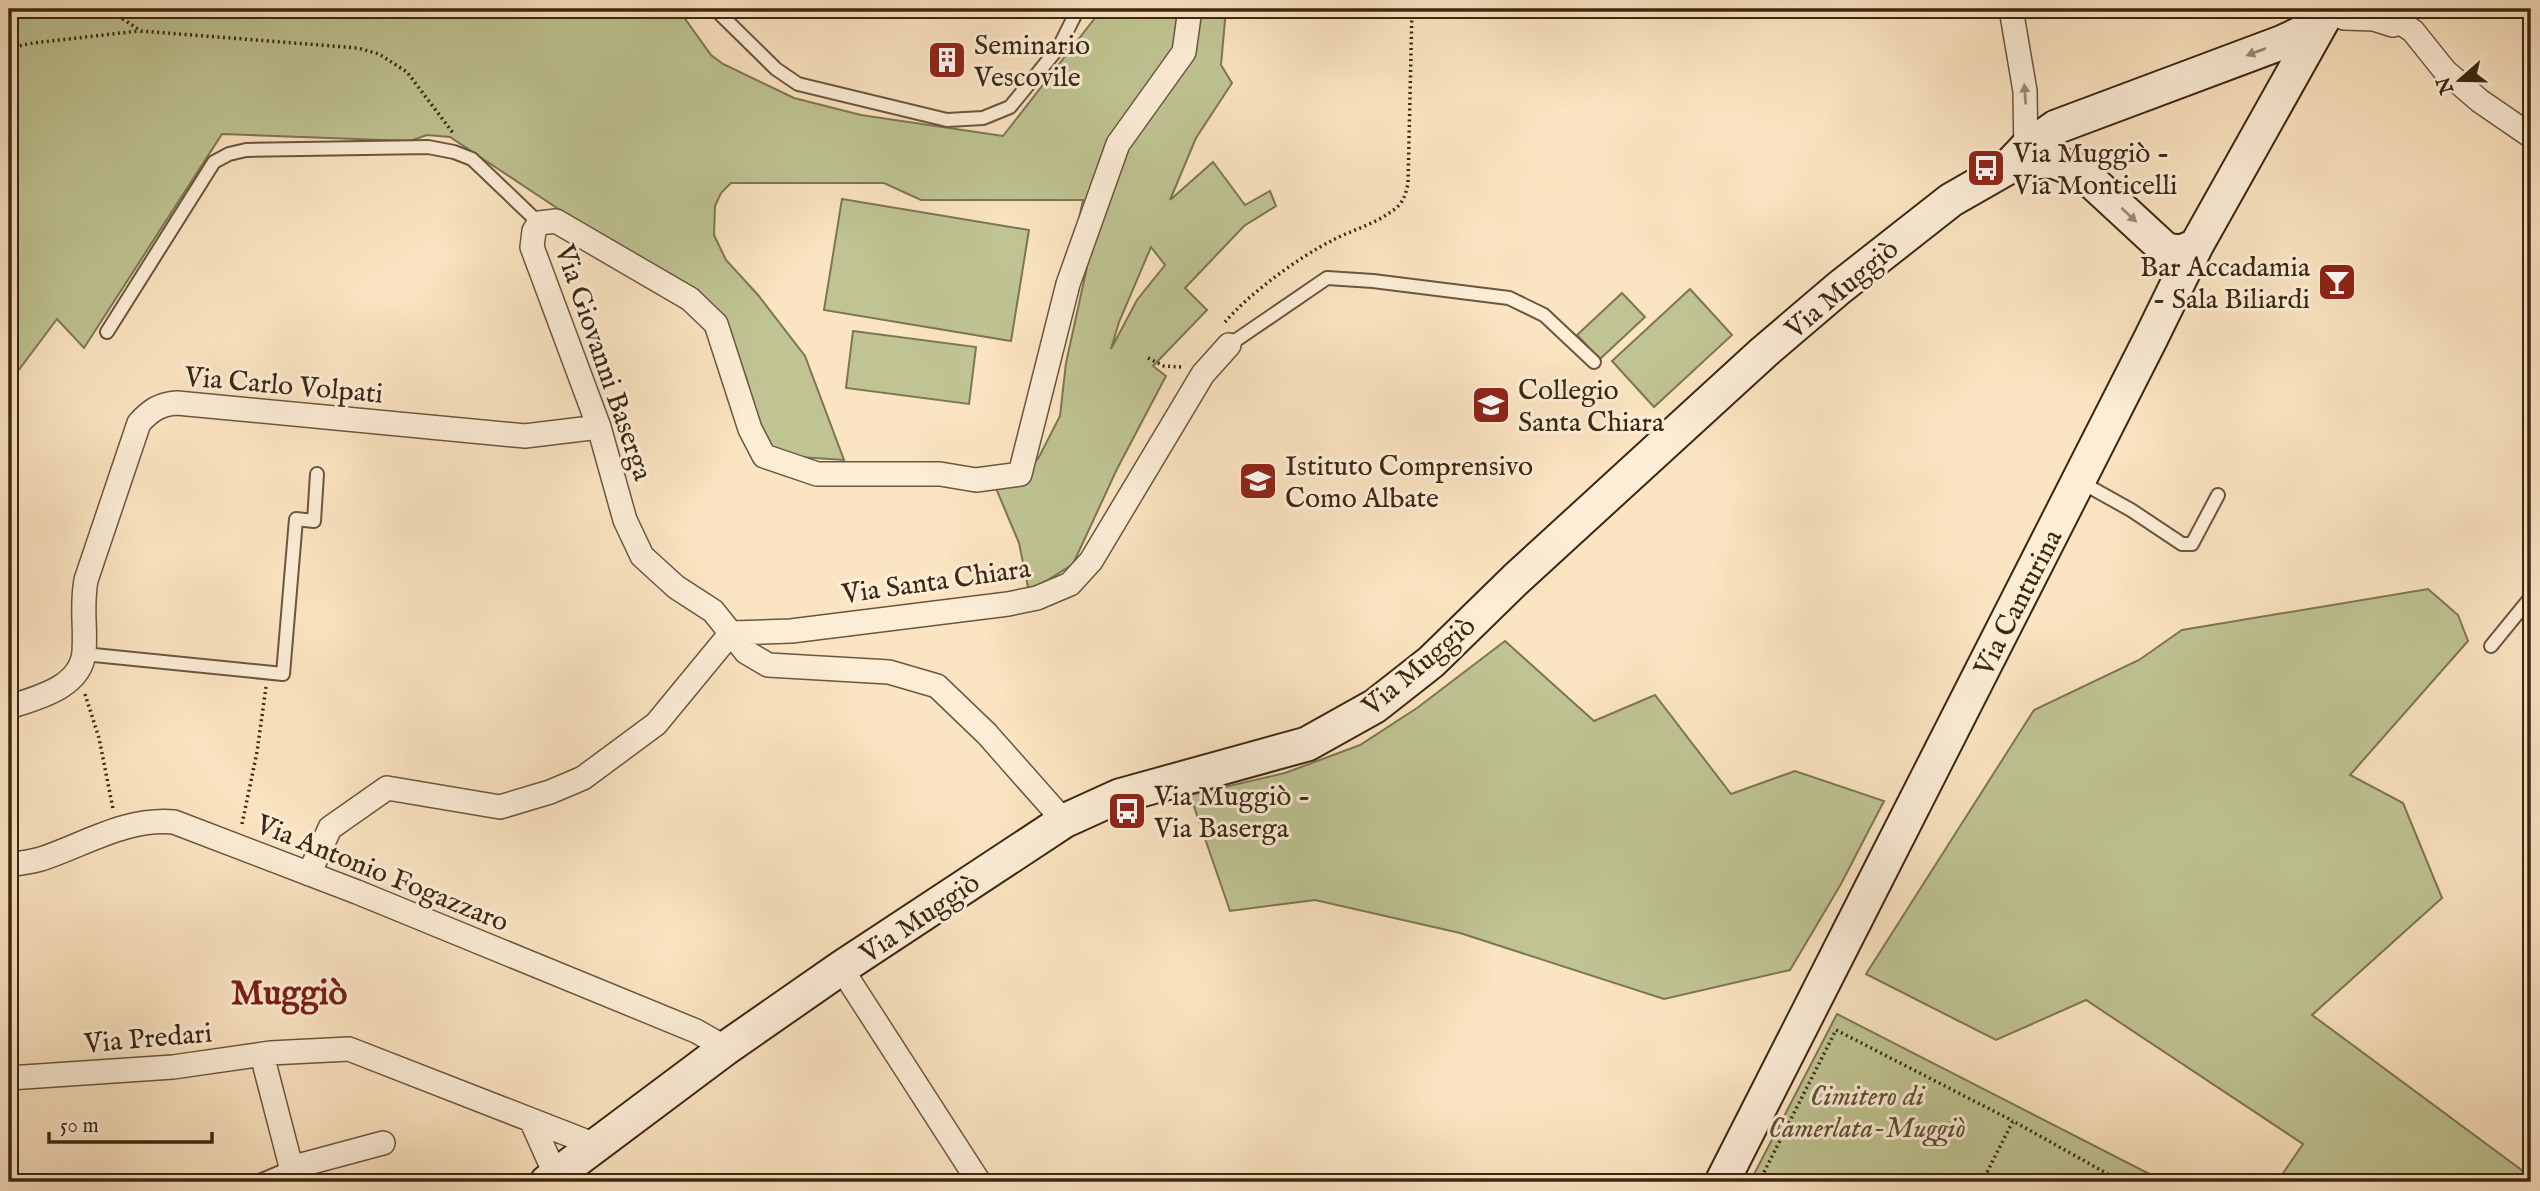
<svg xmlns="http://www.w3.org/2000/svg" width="2540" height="1191" viewBox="0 0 2540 1191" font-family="'IM FELL English',serif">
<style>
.green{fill:#bfc492;stroke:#7d7652;stroke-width:2;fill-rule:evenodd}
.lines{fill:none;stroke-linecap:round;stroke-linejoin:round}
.lane-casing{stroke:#6b563e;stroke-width:16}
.street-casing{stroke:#6b563e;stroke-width:26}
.secondary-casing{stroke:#3b2713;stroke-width:37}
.path{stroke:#3b2713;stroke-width:3.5;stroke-dasharray:2 3.5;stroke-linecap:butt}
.lane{stroke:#fcedd7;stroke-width:12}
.street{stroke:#fcedd7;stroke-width:23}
.secondary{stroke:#fcedd7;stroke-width:33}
.oneway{fill:#9c8a75}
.labels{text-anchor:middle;stroke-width:6;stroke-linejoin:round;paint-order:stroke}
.poi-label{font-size:28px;fill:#3b2713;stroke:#fcedd7;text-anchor:start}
.street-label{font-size:28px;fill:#3b2713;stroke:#fcedd7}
.park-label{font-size:28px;font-style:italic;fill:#5c4e33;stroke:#fcedd7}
.district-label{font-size:35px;font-weight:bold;fill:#7a1f14;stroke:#fcedd7}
</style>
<rect width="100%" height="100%" fill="#fbe4c1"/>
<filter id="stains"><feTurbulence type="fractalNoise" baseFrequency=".00286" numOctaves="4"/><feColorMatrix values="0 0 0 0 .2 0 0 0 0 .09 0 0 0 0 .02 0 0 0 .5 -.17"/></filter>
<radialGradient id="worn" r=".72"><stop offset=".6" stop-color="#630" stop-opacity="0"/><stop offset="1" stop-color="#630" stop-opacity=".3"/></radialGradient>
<path class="green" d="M 9,9 L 678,9 L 711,55 L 723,64 L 794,98 L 861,115 L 1003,136 L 1102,9 L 1226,9 L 1221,65 L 1232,83 L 1196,138 L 1170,200 L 1213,162 L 1245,205 L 1270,191 L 1276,206 L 1244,226 L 1185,288 L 1207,310 L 1153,366 L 1166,376 L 1117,469 L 1073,564 L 1029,592 L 1019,543 L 995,486 L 1030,468 L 1039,457 L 1060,416 L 1066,363 L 1087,267 L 1088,251 L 1075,238 L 1083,200 L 921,200 L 884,183 L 731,183 L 721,193 L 715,206 L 714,235 L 726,260 L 758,295 L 805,356 L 844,460 L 784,456 L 765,443 L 756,423 L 747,380 L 724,326 L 575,220 L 450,137 L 427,135 L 410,141 L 222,134 L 84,348 L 57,319 L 9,383 ZM 1151,247 L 1165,265 L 1137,300 L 1111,349 L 1119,322 Z
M 842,199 L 1029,230 L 1011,341 L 824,310 Z
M 1690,289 L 1732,335 L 1654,407 L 1612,361 Z
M 1622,293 L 1645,317 L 1600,359 L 1577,335 Z
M 853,331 L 976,347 L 969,404 L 846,388 Z
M 2428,589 L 2458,615 L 2468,641 L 2350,775 L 2403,803 L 2442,898 L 2312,1015 L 2531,1177 L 2531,1182 L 2277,1182 L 2303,1144 L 2086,1000 L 1996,1040 L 1866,974 L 2034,710 L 2139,660 L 2182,630 Z
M 1505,641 L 1594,721 L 1655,695 L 1731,794 L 1795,771 L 1884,801 L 1841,884 L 1790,970 L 1664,999 L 1460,933 L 1315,900 L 1230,911 L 1190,795 L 1285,773 L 1360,745 L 1417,708 Z
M 1837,1014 L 2165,1182 L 1750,1182 Z"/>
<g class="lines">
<defs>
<path id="lane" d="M 715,9 L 776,69 L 798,84 L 947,120 L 983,118 L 1010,107 L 1059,47 L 1078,9
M 107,332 L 214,162 L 229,154 L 246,150 L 428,147 L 454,152 L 472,159 L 539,223
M 1229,345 L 1327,278 L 1373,281 L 1509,298 L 1544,315 L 1594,362
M 2079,481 L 2131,510 L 2182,544 L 2192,544 L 2218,495
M 2491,646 L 2531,597
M 84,654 L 283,674 L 296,519 L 314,521 L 317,474
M 257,1182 L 290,1168"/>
<path id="street" d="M 2011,9 L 2025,91 L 2026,159
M 2375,9 L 2392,17 L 2413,31 L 2445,71 L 2480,101 L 2531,136
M 2344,18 L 2374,19 L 2393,25
M 9,707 C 36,698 81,688 84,652 C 86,626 81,608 86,580 L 139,423 C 151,410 160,404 177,403 L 525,436 L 599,427
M 1064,821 L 987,734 L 937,686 L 889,672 L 768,665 L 746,652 L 713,611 L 676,587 L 642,556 L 625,520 L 599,427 L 532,247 L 534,231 L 539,223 L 556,221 L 690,299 L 716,324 L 750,429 L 764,456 L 817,474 L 940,474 L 976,480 L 1020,474 L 1068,284 L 1118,144 L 1184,52 L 1190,9
M 9,865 C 19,863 31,862 41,859 C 86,844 125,818 174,822 L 357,892 L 696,1031 L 726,1048
M 309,874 L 330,828 L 387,788 L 500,807 L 550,792 L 583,778 L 656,724 L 731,633 L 791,631 L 1008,604 L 1037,598 L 1070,584 L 1091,561 L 1203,374 L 1229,345
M 841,968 L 979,1182
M 262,1055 L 295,1182
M 9,1078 L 173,1067 L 270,1053 L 349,1049 L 598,1146
M 531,1120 L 556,1176
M 290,1168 L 383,1143"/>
<path id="secondary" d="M 2007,168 L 2026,148 L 2056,127 L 2283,42 L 2319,25
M 547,1182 L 726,1048 L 841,968 L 1064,821 L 1119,796 L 1307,744 L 1375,706 L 1431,662 L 1516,579 L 1764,352 L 1839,288 L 1951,200 L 2007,168 L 2026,162 L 2053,161 L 2078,171 L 2088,178 L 2166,250 L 2181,252 L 2196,246
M 1722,1182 L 2151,338 L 2196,246 L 2329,9"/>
</defs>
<use href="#lane" class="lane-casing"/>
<use href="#street" class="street-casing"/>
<use href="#secondary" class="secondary-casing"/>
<path class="path" d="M 117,9 L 123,19 L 141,31 L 358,48 L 379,54 L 407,72 L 453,133
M 9,48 L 33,43 L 138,31
M 1225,322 C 1250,293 1299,257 1333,240 C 1352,230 1375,224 1392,211 C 1403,204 1405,196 1408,184 L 1412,9
M 1148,358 L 1164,366 L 1182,367
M 85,694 L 99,738 L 113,809
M 242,824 L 257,752 L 266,687
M 1759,1182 L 1836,1030 L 2013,1121
M 1982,1182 L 2013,1121 L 2122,1182"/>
<use href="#lane" class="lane"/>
<use href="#street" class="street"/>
<use href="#secondary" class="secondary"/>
</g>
<defs><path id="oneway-solid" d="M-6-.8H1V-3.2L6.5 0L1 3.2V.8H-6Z" transform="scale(1.75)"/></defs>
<g class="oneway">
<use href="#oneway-solid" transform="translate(2256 52) rotate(160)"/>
<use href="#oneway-solid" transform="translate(2025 94) rotate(-94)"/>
<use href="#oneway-solid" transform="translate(2129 215) rotate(43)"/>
</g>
<defs>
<symbol id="building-square" viewBox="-11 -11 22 22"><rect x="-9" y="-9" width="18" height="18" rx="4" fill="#8f2418" stroke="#fcedd7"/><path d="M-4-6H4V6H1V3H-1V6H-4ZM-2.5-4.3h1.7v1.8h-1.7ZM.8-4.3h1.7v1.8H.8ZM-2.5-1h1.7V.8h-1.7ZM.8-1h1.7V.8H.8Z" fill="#fff"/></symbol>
<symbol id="bus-square" viewBox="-11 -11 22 22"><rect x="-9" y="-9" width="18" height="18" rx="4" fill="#8f2418" stroke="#fcedd7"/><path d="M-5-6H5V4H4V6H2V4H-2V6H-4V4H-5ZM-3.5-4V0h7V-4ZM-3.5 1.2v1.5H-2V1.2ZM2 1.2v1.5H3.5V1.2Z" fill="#fff"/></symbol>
<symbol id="bar-square" viewBox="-11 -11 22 22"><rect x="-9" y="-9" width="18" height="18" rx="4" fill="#8f2418" stroke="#fcedd7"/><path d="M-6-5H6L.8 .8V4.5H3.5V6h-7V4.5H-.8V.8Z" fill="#fff"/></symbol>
<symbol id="school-square" viewBox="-11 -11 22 22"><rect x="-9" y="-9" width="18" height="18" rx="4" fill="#8f2418" stroke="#fcedd7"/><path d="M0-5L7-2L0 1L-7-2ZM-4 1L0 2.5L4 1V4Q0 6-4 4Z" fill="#fff"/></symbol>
</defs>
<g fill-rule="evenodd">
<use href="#building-square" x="925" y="38" width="44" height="44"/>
<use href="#bus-square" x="1964" y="146" width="44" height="44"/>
<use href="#bar-square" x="2315" y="260" width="44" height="44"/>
<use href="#school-square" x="1469" y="383" width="44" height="44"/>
<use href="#school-square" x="1236" y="459" width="44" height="44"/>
<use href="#bus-square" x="1105" y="789" width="44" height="44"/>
</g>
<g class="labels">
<g class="poi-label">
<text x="974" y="54">Seminario<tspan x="974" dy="32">Vescovile</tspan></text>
<text x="2013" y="162">Via Muggiò -<tspan x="2013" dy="32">Via Monticelli</tspan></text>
<text x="2310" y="276" text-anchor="end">Bar Accadamia<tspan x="2310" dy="32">- Sala Biliardi</tspan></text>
<text x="1518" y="399">Collegio<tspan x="1518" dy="32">Santa Chiara</tspan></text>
<text x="1285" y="475">Istituto Comprensivo<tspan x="1285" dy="32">Como Albate</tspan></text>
<text x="1154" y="805">Via Muggiò -<tspan x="1154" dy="32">Via Baserga</tspan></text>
</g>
<g class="street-label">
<text transform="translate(1841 288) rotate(-40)" y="10">Via Muggiò</text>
<text transform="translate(605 362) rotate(71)" y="10">Via Giovanni Baserga</text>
<text transform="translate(284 384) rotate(5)" y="10">Via Carlo Volpati</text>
<text transform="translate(936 580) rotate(-8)" y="10">Via Santa Chiara</text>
<text transform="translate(2017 602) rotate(-63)" y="10">Via Canturina</text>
<text transform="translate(1418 665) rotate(-40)" y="10">Via Muggiò</text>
<text transform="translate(383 872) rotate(22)" y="10">Via Antonio Fogazzaro</text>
<text transform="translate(919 917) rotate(-34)" y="10">Via Muggiò</text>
<text transform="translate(148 1037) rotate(-5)" y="10">Via Predari</text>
</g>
<g class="park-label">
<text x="1867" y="1105">Cimitero di<tspan x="1867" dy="32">Camerlata-Muggiò</tspan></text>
</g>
<g class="district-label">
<text x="289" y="1004">Muggiò</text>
</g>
</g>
<rect width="2540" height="1191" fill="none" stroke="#fbe4c1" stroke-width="35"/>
<rect x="10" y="10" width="2519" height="1170" fill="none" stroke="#3b2713" stroke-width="3.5"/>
<rect x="18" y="18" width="2505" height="1156" fill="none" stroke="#3b2713" stroke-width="2"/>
<g transform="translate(2460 80) rotate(250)" stroke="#fcedd7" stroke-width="5" paint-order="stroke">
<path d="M0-5L12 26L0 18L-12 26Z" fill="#3b2713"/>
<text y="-10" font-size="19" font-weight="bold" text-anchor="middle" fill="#3b2713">N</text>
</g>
<path d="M49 1132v10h163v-10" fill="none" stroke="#3b2713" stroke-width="3.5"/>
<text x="60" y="1132" font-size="21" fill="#3b2713" stroke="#fcedd7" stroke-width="5" paint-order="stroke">50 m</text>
<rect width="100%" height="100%" filter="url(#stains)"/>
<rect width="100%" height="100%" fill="url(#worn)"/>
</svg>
